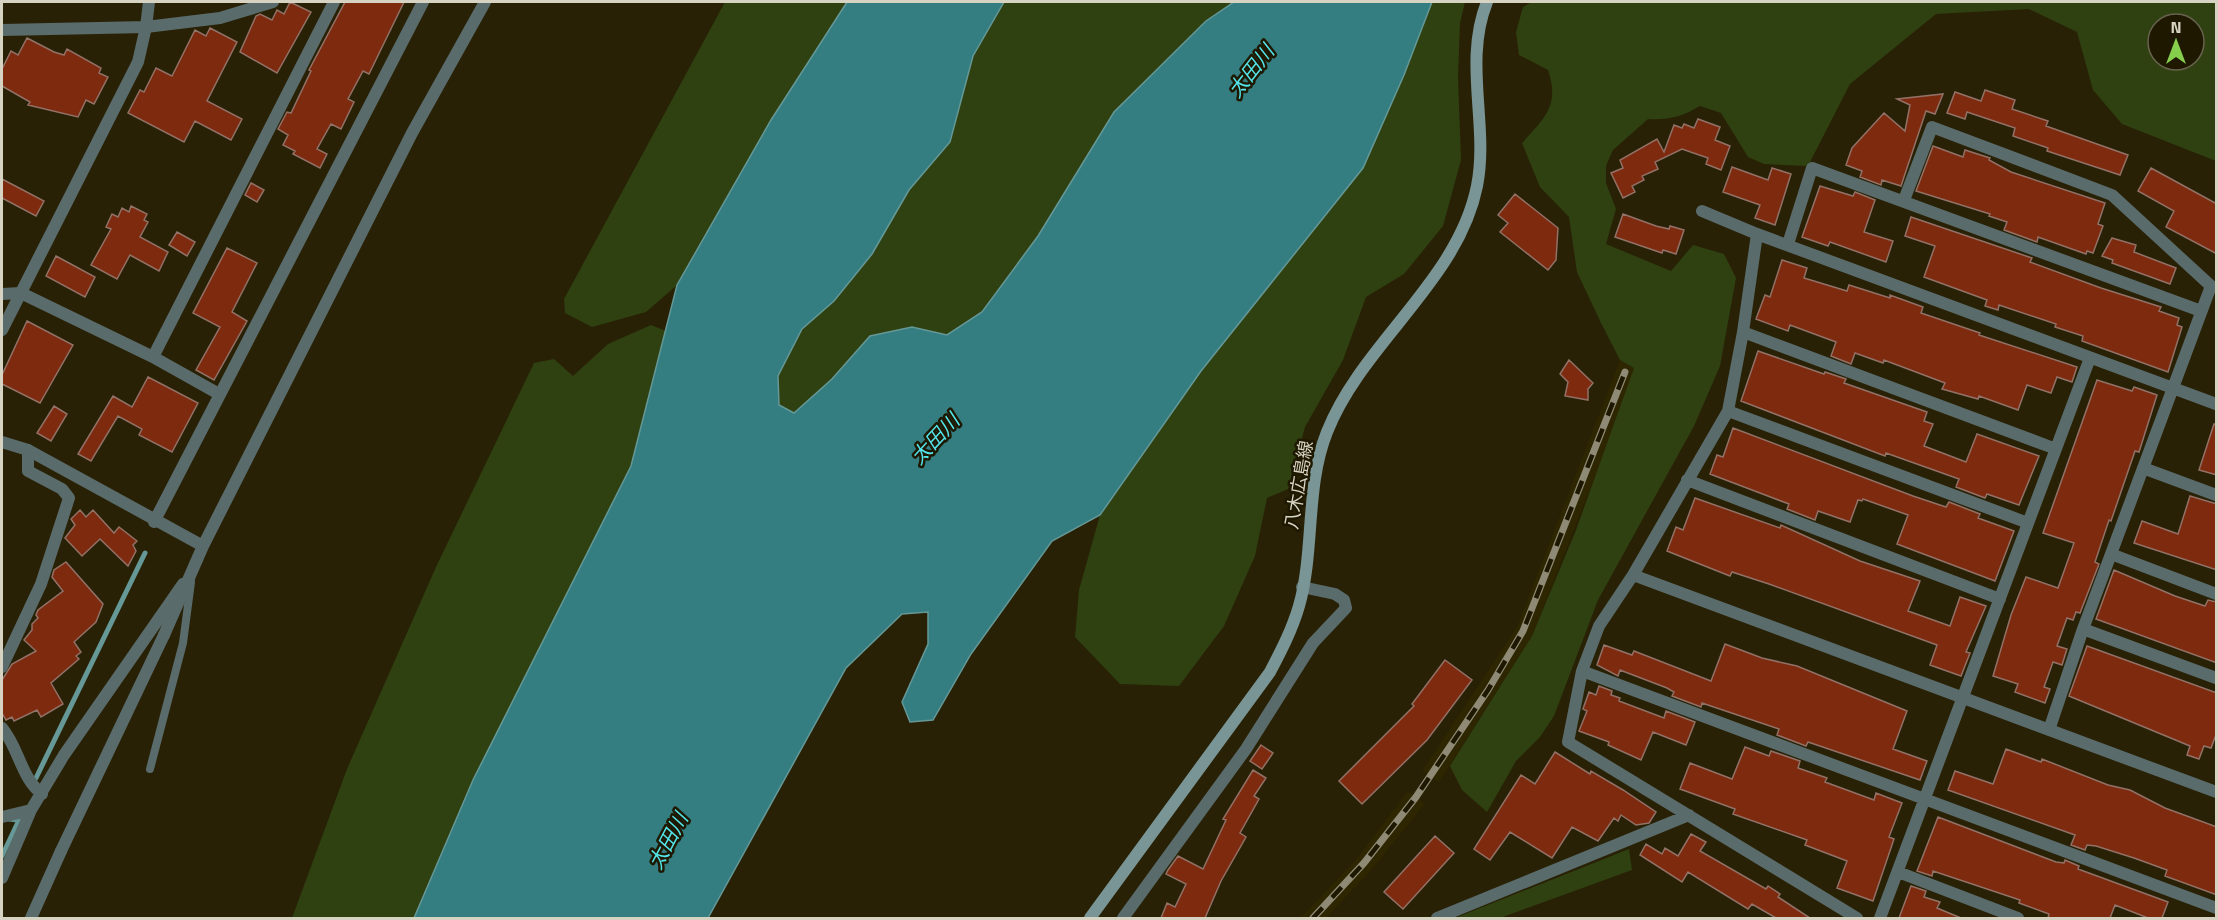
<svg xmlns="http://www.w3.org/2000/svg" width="2218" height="920" viewBox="0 0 2218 920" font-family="'Titillium Web','Noto Sans JP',sans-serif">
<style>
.built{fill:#2e2601}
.green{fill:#2f4111;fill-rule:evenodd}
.water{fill:#347e82;stroke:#659896;stroke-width:1.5}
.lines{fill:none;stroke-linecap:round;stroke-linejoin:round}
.stream{stroke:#659896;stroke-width:5}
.building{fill:#7d2a0f;stroke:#927167;stroke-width:1.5}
.service{stroke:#5a6b6b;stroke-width:8}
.minor{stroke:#5a6b6b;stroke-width:12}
.tertiary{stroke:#5a6b6b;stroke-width:12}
.secondary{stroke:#7a9595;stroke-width:12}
.rail-casing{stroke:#8f8a75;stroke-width:7}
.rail{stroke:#1e1800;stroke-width:4.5;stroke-dasharray:14;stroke-linecap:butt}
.labels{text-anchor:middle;stroke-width:5;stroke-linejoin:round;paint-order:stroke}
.street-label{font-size:18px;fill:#d7d3c3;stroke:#1e1800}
.water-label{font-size:20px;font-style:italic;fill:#54e4eb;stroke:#1e1800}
</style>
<rect width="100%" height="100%" fill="#282105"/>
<path class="built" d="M 1620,360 L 1634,368 L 1630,388 L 1532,636 L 1439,782 L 1422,771 L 1517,627 Z
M 1408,791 L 1425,804 L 1373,868 L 1326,918 L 1300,918 L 1355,861 Z"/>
<path class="green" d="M 725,2 L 847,2 L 771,120 L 677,285 L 646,312 L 592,327 L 565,313 L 564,299 Z
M 1004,2 L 1234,2 L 1206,21 L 1114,112 L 1038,236 L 982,312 L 947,335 L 912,327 L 832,379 L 794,413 L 779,405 L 778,376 L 802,329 L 834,301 L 872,254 L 909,190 L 950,142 L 973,56 Z
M 1432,2 L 1465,2 L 1460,23 L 1458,77 L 1461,160 L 1443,226 L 1404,274 L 1366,297 L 1343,360 L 1305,427 L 1288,489 L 1267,498 L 1255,556 L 1224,626 L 1179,686 L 1120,684 L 1075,637 L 1079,590 L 1100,515 L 1201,371 L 1363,168 L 1404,75 Z
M 1532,2 L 2216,2 L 2216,161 L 2122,124 L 2093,90 L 2077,32 L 2029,9 L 1936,14 L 1850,84 L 1808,166 L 1764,164 L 1748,157 L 1721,113 L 1700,106 C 1682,117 1668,120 1648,119 L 1613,150 L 1606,166 L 1606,183 L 1616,209 L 1606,244 L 1671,271 L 1693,245 L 1724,254 L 1736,278 L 1720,366 L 1694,426 L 1598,600 L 1554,716 L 1540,737 L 1516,761 L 1487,812 L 1462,790 L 1450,766 L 1532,636 L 1576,530 L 1634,368 L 1620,360 L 1601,323 L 1577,272 L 1569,217 L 1540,187 L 1522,143 C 1545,118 1560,105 1548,70 L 1519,55 L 1516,32 L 1523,7 ZM 2158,24 L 2194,24 L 2194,60 L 2158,60 Z
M 651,325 L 666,331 L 631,466 L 473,780 L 414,918 L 292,918 L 347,769 L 436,567 L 534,363 L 554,359 L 573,376 L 608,344 Z
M 1629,849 L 1632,870 L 1500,918 L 1455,918 Z"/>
<path class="water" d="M 847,2 L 1004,2 L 973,56 L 950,142 L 909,190 L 872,254 L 834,301 L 802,329 L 778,376 L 779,405 L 794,413 L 832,379 L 870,336 L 912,327 L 947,335 L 982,312 L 1038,236 L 1114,112 L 1206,21 L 1234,2 L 1432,2 L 1404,75 L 1363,168 L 1201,371 L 1100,515 L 1052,541 L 971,654 L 933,720 L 910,722 L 902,702 L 928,644 L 928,612 L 902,614 L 846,668 L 708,918 L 414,918 L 473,780 L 631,466 L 677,285 L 771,120 Z"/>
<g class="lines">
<path class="stream" d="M 36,778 L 145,553
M 2,856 L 19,820 L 9,819"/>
</g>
<path class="building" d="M 290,2 L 311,12 L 277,73 L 240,52 L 256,16 L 260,14 L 272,20 L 277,10 L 284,14 Z
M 345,2 L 404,2 L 369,74 L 363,71 L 348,99 L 354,102 L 341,129 L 331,124 L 317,149 L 327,154 L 320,168 L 293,154 L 295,151 L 283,145 L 288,135 L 278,129 L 287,112 L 291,113 L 311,71 L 309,70 Z
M 210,28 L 237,42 L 207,101 L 242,119 L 231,140 L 195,121 L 184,142 L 128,113 L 140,90 L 144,92 L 156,68 L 172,76 L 195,30 L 206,36 Z
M 27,38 L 54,52 L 64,55 L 67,49 L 101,68 L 99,73 L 108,77 L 94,104 L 86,100 L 78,117 L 28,105 L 30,102 L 2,86 L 2,69 L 11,51 L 18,55 Z
M 1985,90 L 2015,100 L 2012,109 L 2048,121 L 2046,126 L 2128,155 L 2120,175 L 2047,151 L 2048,148 L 2013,136 L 2015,128 L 1967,112 L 1965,119 L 1947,113 L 1955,92 L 1981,101 Z
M 1943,94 L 1935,114 L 1926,111 L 1901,186 L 1882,180 L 1881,185 L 1860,177 L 1862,171 L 1846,165 L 1852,148 L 1884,113 L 1905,131 L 1910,105 L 1897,99 Z
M 1698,119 L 1720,127 L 1715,140 L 1730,146 L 1721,170 L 1706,164 L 1708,158 L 1682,149 L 1655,162 L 1658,169 L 1642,176 L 1644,180 L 1632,186 L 1635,192 L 1623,198 L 1611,173 L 1623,168 L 1620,160 L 1657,139 L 1664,152 L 1674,125 L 1682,128 L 1684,124 L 1694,128 Z
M 1933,146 L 1963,157 L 1965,150 L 1990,158 L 1989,160 L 2011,172 L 2105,203 L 2098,224 L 2103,226 L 2093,253 L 2087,251 L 2086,254 L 2038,237 L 2037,242 L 2004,230 L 2007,222 L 1989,216 L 1990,214 L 1916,191 Z
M 1732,167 L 1768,180 L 1772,168 L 1791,174 L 1775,225 L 1755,218 L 1760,205 L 1723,192 Z
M 2151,168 L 2217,204 L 2217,254 L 2166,227 L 2174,211 L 2138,191 Z
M 2,179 L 44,201 L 36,216 L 2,198 Z
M 251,183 L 264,190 L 257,202 L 245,195 Z
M 1820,186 L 1853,196 L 1855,192 L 1875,200 L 1864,232 L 1893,241 L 1886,262 L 1830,242 L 1828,246 L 1802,237 Z
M 1515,194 L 1558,228 L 1556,260 L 1548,270 L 1500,232 L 1508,223 L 1498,215 Z
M 131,206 L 147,214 L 144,220 L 148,222 L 140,237 L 168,252 L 159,271 L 130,255 L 117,279 L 91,265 L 111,229 L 106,227 L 112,214 L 118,217 L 122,208 L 129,212 Z
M 1623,214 L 1656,226 L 1669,229 L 1670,226 L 1684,230 L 1676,254 L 1663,250 L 1662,253 L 1615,237 Z
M 1911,217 L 2032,258 L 2030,262 L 2101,288 L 2161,307 L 2159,311 L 2179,318 L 2177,325 L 2182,327 L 2168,372 L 2082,341 L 2083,336 L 2055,327 L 2056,324 L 1999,305 L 1998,310 L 1985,306 L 1987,300 L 1924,277 L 1935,246 L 1905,236 Z
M 177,232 L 195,242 L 187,256 L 169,245 Z
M 2112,238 L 2136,245 L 2134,252 L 2176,268 L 2170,284 L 2112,263 L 2113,260 L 2102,256 Z
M 227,248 L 257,263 L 232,312 L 247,321 L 214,380 L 196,370 L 220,327 L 193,313 Z
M 56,256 L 95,277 L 85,297 L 46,276 Z
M 1782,260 L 1807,268 L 1804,278 L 1847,291 L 1849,285 L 1890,298 L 1890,295 L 1923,307 L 1921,313 L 1980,333 L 1979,335 L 2077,367 L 2072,382 L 2057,377 L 2051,393 L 2027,385 L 2018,410 L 1979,396 L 1978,399 L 1942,389 L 1945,383 L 1884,360 L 1883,363 L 1855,353 L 1851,364 L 1831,356 L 1836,342 L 1790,325 L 1788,331 L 1756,319 L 1765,295 L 1770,297 Z
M 27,321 L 73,345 L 40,403 L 2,384 L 2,375 Z
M 1758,351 L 1824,374 L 1825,372 L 1846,379 L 1844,383 L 1927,412 L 1924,421 L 1933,424 L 1924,446 L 1966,462 L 1977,434 L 2039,456 L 2019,505 L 1987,494 L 1985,498 L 1956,487 L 1959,479 L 1886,453 L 1885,456 L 1741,401 Z
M 1569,360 L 1593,383 L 1588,389 L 1588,400 L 1565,396 L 1568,382 L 1560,374 Z
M 148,377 L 198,403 L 172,452 L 139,435 L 142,429 L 118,416 L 91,461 L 78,454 L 113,396 L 132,407 Z
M 2097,380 L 2132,391 L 2134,387 L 2157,395 L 2139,452 L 2135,451 L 2111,521 L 2109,520 L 2095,562 L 2099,564 L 2080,613 L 2076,612 L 2073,620 L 2067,618 L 2057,646 L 2067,649 L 2062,665 L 2053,662 L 2044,687 L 2050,689 L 2045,703 L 2015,692 L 2018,684 L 1993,676 L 2011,615 L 2026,577 L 2058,588 L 2074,543 L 2043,533 Z
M 54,406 L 67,414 L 51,441 L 37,433 Z
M 2214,424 L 2217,425 L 2217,475 L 2199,470 Z
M 1733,428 L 1913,496 L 1946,507 L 1949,502 L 1980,514 L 1978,518 L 2014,531 L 1995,581 L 1897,544 L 1908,515 L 1863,499 L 1862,501 L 1858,500 L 1850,522 L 1818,511 L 1815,520 L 1787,509 L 1789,504 L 1710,474 L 1717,455 L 1723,457 Z
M 2190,496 L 2217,504 L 2217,570 L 2134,543 L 2142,521 L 2178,534 Z
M 1695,498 L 1780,528 L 1781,525 L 1860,561 L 1920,581 L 1908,611 L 1950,626 L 1960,597 L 1986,606 L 1966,652 L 1970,653 L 1961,676 L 1930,665 L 1937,645 L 1769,584 L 1732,572 L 1730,576 L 1667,551 L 1676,527 L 1683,530 Z
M 80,510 L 86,517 L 93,510 L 114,533 L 119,527 L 137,541 L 133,545 L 136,551 L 128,566 L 100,539 L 82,556 L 65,538 L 75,525 L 71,519 Z
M 66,562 L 103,604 L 96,622 L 74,642 L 81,652 L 76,656 L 79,659 L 51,683 L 63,704 L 41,717 L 37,710 L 14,721 L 12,717 L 6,720 L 2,713 L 2,680 L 12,664 L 36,651 L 24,640 L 32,630 L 32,624 L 38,618 L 36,615 L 38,610 L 63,591 L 52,577 L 54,570 Z
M 2114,570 L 2175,596 L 2205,606 L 2208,600 L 2217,602 L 2217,663 L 2096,619 Z
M 1725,644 L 1762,658 L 1797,666 L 1907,711 L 1893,749 L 1927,761 L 1920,780 L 1808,742 L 1806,746 L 1777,735 L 1779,729 L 1702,703 L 1701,707 L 1672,696 L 1674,692 L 1667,688 L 1620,670 L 1618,676 L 1597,665 L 1604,645 L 1632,655 L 1634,651 L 1711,681 Z
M 2087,646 L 2217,693 L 2217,732 L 2211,748 L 2204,746 L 2199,759 L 2187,755 L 2190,746 L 2069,696 Z
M 1445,660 L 1472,680 L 1427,740 L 1362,804 L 1339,781 L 1414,706 L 1412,704 Z
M 1599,686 L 1612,691 L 1611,695 L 1620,698 L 1619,701 L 1664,718 L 1666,711 L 1695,722 L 1686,745 L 1653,732 L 1641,760 L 1608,745 L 1609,742 L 1579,731 L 1587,711 L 1583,709 L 1589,692 L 1596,695 Z
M 1261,745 L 1273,753 L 1262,769 L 1250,761 Z
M 1745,747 L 1769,756 L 1771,751 L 1800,761 L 1798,768 L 1827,778 L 1825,782 L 1874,800 L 1876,793 L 1902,803 L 1889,837 L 1894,839 L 1873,901 L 1837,888 L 1847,861 L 1805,845 L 1807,840 L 1733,814 L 1735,809 L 1680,789 L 1690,763 L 1732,779 Z
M 2006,749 L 2041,762 L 2042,759 L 2108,785 L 2130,790 L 2165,808 L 2217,827 L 2217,895 L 2165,876 L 2167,870 L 2134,858 L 2096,846 L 2087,845 L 2085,850 L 2071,845 L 2075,835 L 1948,790 L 1955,771 L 1993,784 Z
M 1555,752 L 1590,774 L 1591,771 L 1623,790 L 1656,812 L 1649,823 L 1636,825 L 1621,815 L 1618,821 L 1614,818 L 1598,841 L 1572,827 L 1552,858 L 1510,832 L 1490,860 L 1474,849 L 1521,775 L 1535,784 Z
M 1253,770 L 1266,778 L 1254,796 L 1259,799 L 1240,833 L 1246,837 L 1221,881 L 1205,918 L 1161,918 L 1167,903 L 1175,907 L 1186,884 L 1166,874 L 1168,870 L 1178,856 L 1203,869 L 1226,820 L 1223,819 Z
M 1938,817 L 2056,862 L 2064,863 L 2065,860 L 2079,866 L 2078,869 L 2168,902 L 2162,918 L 2148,918 L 2115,905 L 2110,918 L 2048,918 L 2049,914 L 2019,903 L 2020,900 L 1933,871 L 1932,876 L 1917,871 Z
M 1691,834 L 1706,842 L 1700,851 L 1766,889 L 1768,886 L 1780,894 L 1778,897 L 1810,918 L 1776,918 L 1752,904 L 1748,909 L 1688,872 L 1682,882 L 1640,855 L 1646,844 L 1662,854 L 1665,848 L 1678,856 Z
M 1435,836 L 1454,853 L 1403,909 L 1384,892 Z
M 1911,886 L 1926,891 L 1924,897 L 1940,902 L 1937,908 L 1961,918 L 1899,918 Z"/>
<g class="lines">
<path class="service" d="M 150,769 L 183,643 L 191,582"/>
<path class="minor" d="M 2,30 L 146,27 L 220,18 L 273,2
M 1904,200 L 1932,127 L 2112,195 L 2211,286 L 2083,629 L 2049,730
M 1702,211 L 1757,234
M 1788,244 L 1812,168 L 2201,311
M 2,294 L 21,293 L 153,357 L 219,394
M 1743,332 L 2056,449
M 153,357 L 334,2
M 1728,411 L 2028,523
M 2143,468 L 2216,495
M 1687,480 L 2000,599
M 154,522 L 423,2
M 2111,554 L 2216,594
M 1633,575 L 2216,792
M 2083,629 L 2216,678
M 2,667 L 41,584 L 69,498 L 62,489 L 28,471 L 28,450
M 1582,671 L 2216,908
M 2,728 C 19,748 21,778 42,794
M 2,817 L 31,810
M 61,851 L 164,635
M 1898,872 L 2018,918
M 2,878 L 31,810 L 64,755 L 183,584
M 1123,918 L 1246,749 L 1313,643 L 1346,608 L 1344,600 L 1335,594 L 1302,587
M 1437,918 L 1689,815
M 1857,918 L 1568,742 L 1582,671 L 1599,626 L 1633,575 L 1728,411 L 1743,332 L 1757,234 L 2216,404
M 1880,918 L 2090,358"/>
<path class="tertiary" d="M 2,330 L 138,62 L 146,27 L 149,2
M 2,442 L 28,450 L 203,546
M 164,635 L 203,546 L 412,133 L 485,2
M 31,918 L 61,851"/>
<path class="secondary" d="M 1090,918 L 1270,672 C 1281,651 1292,630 1299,606 C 1315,550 1305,487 1327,432 C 1362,343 1458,281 1477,186 C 1489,125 1463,62 1487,2"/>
<defs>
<path id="rail" d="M 1313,918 L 1364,863 L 1416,797 L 1488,690 L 1523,631 L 1625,372"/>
</defs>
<use href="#rail" class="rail-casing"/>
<use href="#rail" class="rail"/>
</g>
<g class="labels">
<g class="street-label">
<text transform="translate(1299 485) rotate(-80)" y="6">八木広島線</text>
</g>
<g class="water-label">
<text transform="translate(1251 71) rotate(-52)" y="7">太田川</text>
<text transform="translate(935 439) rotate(-47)" y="7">太田川</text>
<text transform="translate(668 841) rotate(-62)" y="7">太田川</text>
</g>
</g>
<rect width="2218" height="920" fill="none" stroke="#d7d3c3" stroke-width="6"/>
<g transform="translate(2176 42)"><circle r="28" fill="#1e1800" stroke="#68634e" stroke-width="1.5"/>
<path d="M0-4.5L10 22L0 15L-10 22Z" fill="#85cf4c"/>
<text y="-9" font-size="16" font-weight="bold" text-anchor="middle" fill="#d7d3c3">N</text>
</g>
</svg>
